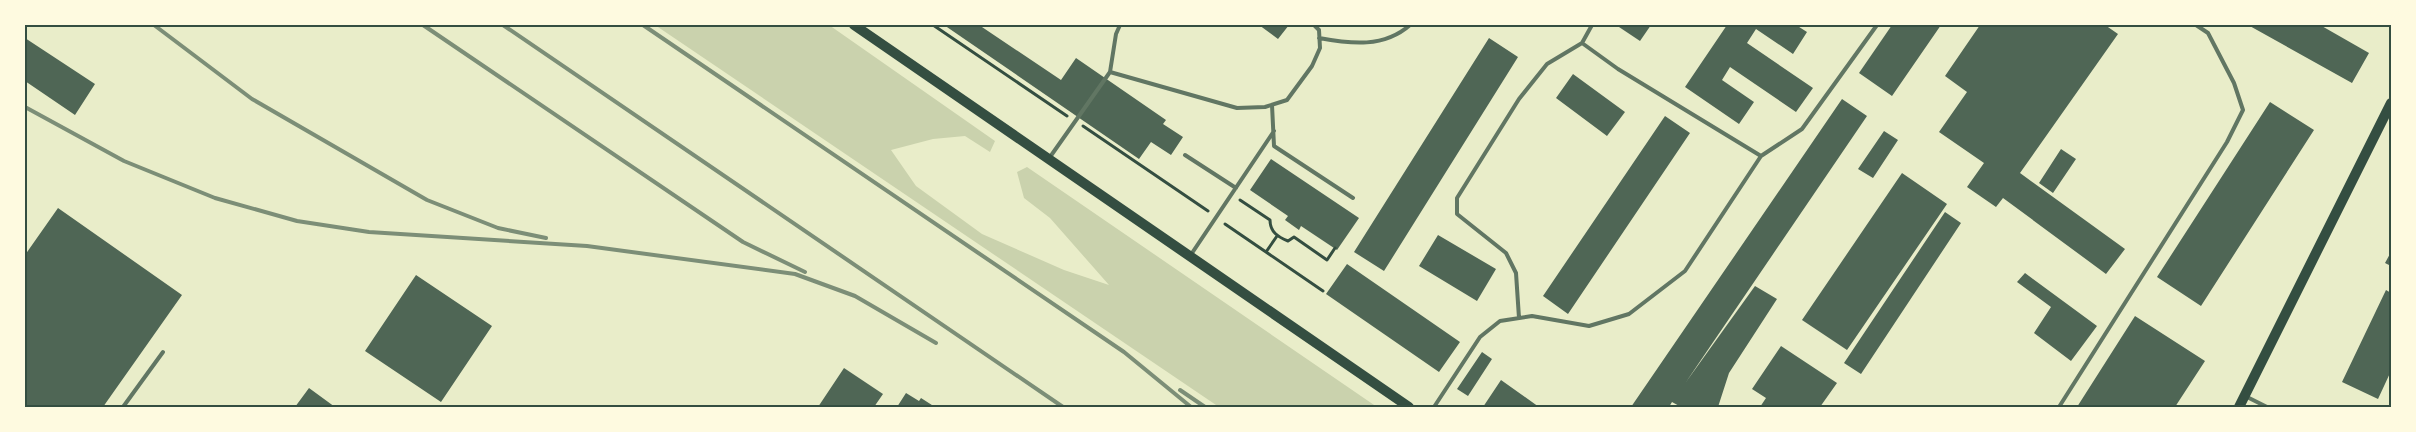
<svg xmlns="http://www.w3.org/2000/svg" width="2416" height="432" viewBox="0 0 2416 432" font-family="Lato,sans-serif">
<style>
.green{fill:#cad2ad}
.building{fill:#4f6655}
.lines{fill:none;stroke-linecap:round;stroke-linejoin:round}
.path{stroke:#344e41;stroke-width:3}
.service{stroke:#617663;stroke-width:4}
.secondary{stroke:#344e41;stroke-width:10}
.rail{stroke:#7c8e77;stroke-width:4}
.neatline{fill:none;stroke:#344e41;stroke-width:2}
</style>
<rect width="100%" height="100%" fill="#e9edc9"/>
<path class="green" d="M 655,25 L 829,25 L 995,141 L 990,152 L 965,136 L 933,139 L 891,150 L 916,186 L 982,234 L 1064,270 L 1109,285 L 1050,218 L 1024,198 L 1017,172 L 1027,167 L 1377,407 L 1219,407 Z"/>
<path class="building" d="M 944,25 L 979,25 L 1061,80 L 1076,58 L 1166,120 L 1163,124 L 1183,137 L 1171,155 L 1151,142 L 1139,159 Z
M 1259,25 L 1289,25 L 1278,39 Z
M 1616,25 L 1651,25 L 1640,41 Z
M 1727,25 L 1796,25 L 1807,32 L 1793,54 L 1756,29 L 1747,43 L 1813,88 L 1796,112 L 1730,67 L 1722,80 L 1754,102 L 1739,124 L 1685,87 Z
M 1892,25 L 1941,25 L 1892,96 L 1859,73 Z
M 1980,25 L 2105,25 L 2118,34 L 2020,173 L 2125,249 L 2106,274 L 2003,198 L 1996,207 L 1967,187 L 1984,163 L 1939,132 L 1967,92 L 1945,76 Z
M 2248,25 L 2320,25 L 2369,53 L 2352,83 Z
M 25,38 L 95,84 L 75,115 L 25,81 Z
M 1489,38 L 1518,57 L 1384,271 L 1354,252 Z
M 1573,74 L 1625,112 L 1607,136 L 1556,98 Z
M 1842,99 L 1867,116 L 1686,382 L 1755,286 L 1777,299 L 1729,373 L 1718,407 L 1681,407 L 1672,402 L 1669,407 L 1631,407 Z
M 2270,102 L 2314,130 L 2201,306 L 2157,277 Z
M 1665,116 L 1690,133 L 1568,314 L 1543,296 Z
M 1884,131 L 1898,140 L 1873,178 L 1858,169 Z
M 2061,149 L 2076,159 L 2053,193 L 2039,183 Z
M 1271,159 L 1359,218 L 1337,250 L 1301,226 L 1299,230 L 1285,220 L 1288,216 L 1250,190 Z
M 1902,173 L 1947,204 L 1847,350 L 1802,320 Z
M 58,208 L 182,295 L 103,407 L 25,407 L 25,255 Z
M 1945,212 L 1961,223 L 1861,374 L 1844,363 Z
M 1438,235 L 1496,269 L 1477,301 L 1419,266 Z
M 2391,252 L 2391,266 L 2385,263 Z
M 1347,264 L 1460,342 L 1439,372 L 1326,294 Z
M 2025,273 L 2097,326 L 2071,361 L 2034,333 L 2051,307 L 2017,282 Z
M 416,275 L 492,326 L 441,402 L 365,351 Z
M 2386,290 L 2391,293 L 2391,371 L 2378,399 L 2342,382 Z
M 2135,316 L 2205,361 L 2175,407 L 2077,407 Z
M 1781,346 L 1837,383 L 1820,407 L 1760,407 L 1766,398 L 1752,389 Z
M 1482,352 L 1492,359 L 1468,396 L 1457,389 Z
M 844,368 L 883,394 L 874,407 L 818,407 Z
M 1501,380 L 1539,407 L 1483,407 Z
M 309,388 L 335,407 L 295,407 Z
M 906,393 L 919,401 L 921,398 L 935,407 L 897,407 Z"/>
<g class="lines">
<path class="path" d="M 933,25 L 1067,116
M 1083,126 L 1208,211
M 1240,200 L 1270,220 C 1270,232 1278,237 1288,241 L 1294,237 L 1327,260 L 1335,248
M 1225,224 L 1323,291
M 1266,252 L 1277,236"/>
<path class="service" d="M 1319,38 C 1351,44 1384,48 1410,25
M 1582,43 L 1618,69 L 1761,156
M 1110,72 L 1237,108 L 1265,107 L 1287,100 L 1312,66 L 1320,48 L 1319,30 L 1314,25
M 1272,105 L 1274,146 L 1353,198
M 1185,155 L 1236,188
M 1050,157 L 1110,72 L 1116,34 L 1120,25
M 1190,256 L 1274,131
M 1519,318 L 1516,273 L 1506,253 L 1457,214 L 1457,198 L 1519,99 L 1547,64 L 1582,43 L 1592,25
M 2247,397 L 2267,407
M 123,407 L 163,352
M 1434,407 L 1480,337 L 1500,321 L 1532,316 L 1589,326 L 1629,314 L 1685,271 L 1761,156 L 1802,129 L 1877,25
M 2059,407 L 2227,142 L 2243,110 L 2234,83 L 2208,33 L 2196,25"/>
<path class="secondary" d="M 854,25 L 1409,407
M 2239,407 L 2391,103"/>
<path class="rail" d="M 154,25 L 252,99 L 427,200 L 498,228 L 546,238
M 423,25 L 743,242 L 805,272
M 503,25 L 1063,407
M 643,25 L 1124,352 L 1191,407
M 25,107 L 124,161 L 215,198 L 297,221 L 369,232 L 587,246 L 795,274 L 855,296 L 936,343
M 1180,390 L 1205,407"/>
</g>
<rect width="2416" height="432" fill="none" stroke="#fefae0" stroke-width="52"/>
<rect x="26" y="26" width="2364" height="380" class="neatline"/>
</svg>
